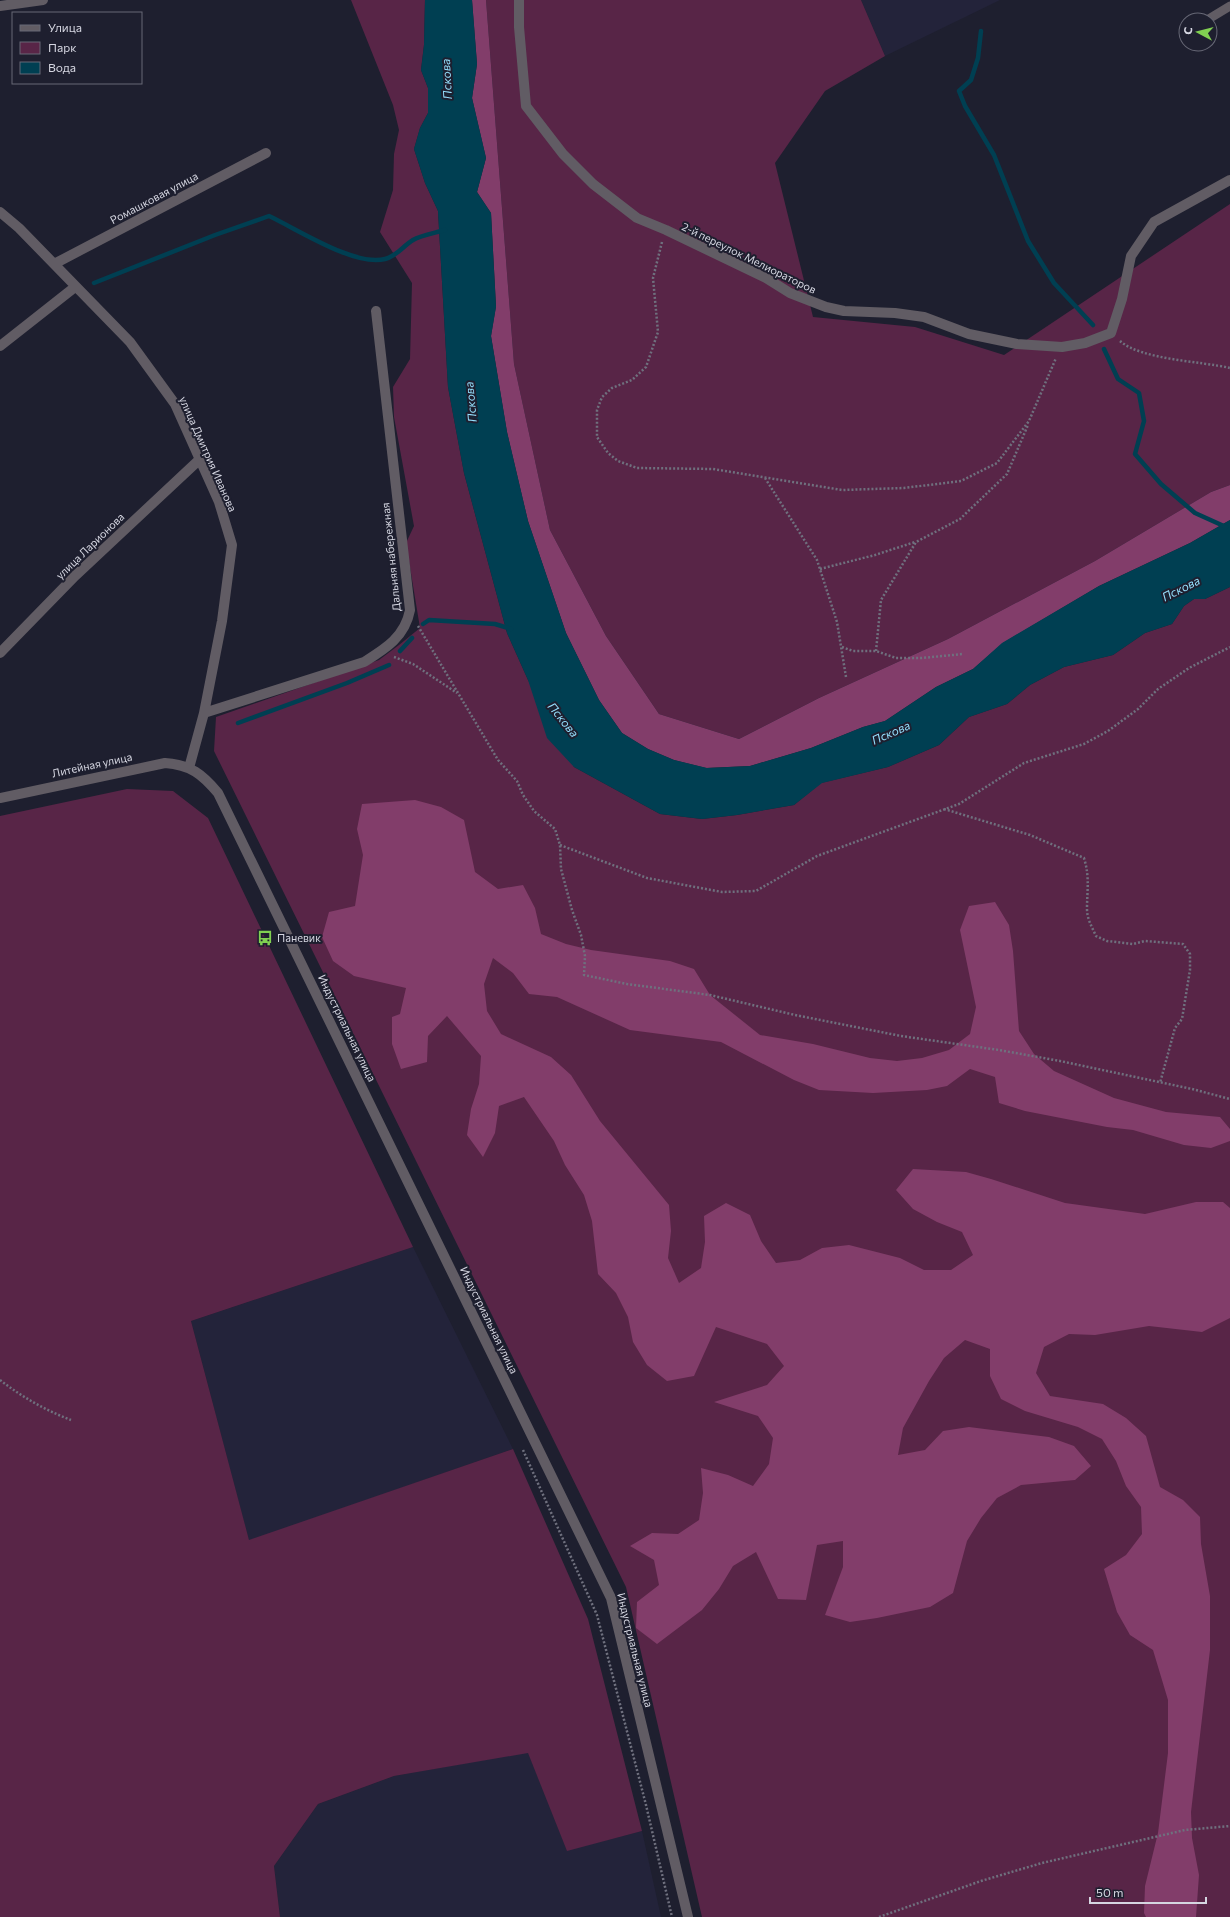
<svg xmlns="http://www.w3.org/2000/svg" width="1230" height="1917" viewBox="0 0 1230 1917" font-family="Commissioner,sans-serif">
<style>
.built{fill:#23233a}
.green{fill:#582547}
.forest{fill:#823d6a}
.water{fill:#003f52}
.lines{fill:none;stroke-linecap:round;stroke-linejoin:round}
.stream{stroke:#003f52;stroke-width:4.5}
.path{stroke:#6f707e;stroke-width:2.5;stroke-dasharray:2 2;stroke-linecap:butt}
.service{stroke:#615c64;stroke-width:9}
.minor{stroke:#615c64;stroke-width:10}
.labels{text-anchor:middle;stroke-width:4;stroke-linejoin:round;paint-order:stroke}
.street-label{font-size:11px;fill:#d5d6e1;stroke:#1e1f2f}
.poi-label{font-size:11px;fill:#d5d6e1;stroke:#1e1f2f;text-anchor:start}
.water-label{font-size:12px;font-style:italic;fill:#94dffc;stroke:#1e1f2f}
</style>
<rect width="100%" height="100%" fill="#1e1f2f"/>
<path class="built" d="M 861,0 L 1000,0 L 885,56 Z
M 413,1247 L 513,1449 L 249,1541 L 191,1321 Z
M 528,1752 L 567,1850 L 642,1831 L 661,1917 L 280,1917 L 274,1866 L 318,1804 L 394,1776 Z"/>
<path class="green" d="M 351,0 L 425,0 L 424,45 L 421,70 L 428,88 L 428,113 L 420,128 L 414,149 L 425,183 L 438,211 L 448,387 L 464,473 L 507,633 L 528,680 L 574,767 L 660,814 L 702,819 L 737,815 L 794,805 L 821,783 L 888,767 L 939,745 L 969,717 L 1007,704 L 1030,685 L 1064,667 L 1113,655 L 1145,633 L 1172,624 L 1184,606 L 1194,599 L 1205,599 L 1230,587 L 1230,1917 L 702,1917 L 626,1587 L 214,751 L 216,717 L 379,660 L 399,645 L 420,628 L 406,543 L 414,526 L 394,417 L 393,387 L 410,359 L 412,283 L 380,232 L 393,190 L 394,154 L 399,130 L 393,105 Z
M 486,0 L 861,0 L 885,56 L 825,91 L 775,163 L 813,317 L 915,327 L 1004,355 L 1230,204 L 1230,485 L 1211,492 L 1095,561 L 948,639 L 819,698 L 739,739 L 659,714 L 606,636 L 550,530 L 514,364 Z
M 127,789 L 173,791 L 208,818 L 413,1247 L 191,1321 L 249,1540 L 513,1449 L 588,1619 L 642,1831 L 567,1851 L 528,1753 L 394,1776 L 318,1804 L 274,1866 L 280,1917 L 0,1917 L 0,816 Z"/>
<path class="forest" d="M 472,0 L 486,0 L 514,364 L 550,530 L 606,636 L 659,714 L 739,739 L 819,698 L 948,639 L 1095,561 L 1211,492 L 1230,485 L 1230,520 L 1190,543 L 1099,586 L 1003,643 L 973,669 L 936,687 L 885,721 L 863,727 L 811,748 L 750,766 L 706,768 L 674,760 L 648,749 L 622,733 L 599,700 L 566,633 L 528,521 L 507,432 L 491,336 L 496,306 L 491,213 L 477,192 L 486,158 L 472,98 L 477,64 Z
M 415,800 L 441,807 L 464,820 L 475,872 L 498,889 L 523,885 L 535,908 L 541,934 L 566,944 L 591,950 L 670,961 L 694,969 L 710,995 L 760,1035 L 813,1044 L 870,1058 L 897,1061 L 922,1058 L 949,1050 L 970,1034 L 976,1007 L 960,930 L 969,906 L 995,902 L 1009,925 L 1013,951 L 1019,1031 L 1034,1054 L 1054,1071 L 1114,1098 L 1166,1112 L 1220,1117 L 1230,1129 L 1230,1141 L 1211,1148 L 1184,1145 L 1133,1130 L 1107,1127 L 1025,1111 L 999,1103 L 995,1077 L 970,1069 L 947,1086 L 927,1090 L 873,1093 L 819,1090 L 794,1080 L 721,1042 L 630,1030 L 557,997 L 529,994 L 513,973 L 493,958 L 484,984 L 487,1011 L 501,1034 L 551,1057 L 571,1075 L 600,1121 L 669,1205 L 671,1231 L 668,1258 L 679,1283 L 701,1268 L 705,1242 L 704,1216 L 726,1203 L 750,1215 L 761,1241 L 776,1263 L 800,1260 L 822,1248 L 849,1245 L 900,1258 L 924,1270 L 951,1270 L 973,1255 L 962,1232 L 937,1222 L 913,1209 L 896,1190 L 913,1169 L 966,1172 L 991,1179 L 1065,1203 L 1145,1214 L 1196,1202 L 1223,1202 L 1230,1208 L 1230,1318 L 1202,1332 L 1149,1326 L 1095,1335 L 1069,1334 L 1044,1347 L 1036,1373 L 1050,1396 L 1103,1404 L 1126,1418 L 1146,1436 L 1160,1487 L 1183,1500 L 1200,1517 L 1201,1544 L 1210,1596 L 1210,1650 L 1191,1812 L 1192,1838 L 1199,1875 L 1196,1917 L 1146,1917 L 1144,1913 L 1145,1886 L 1158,1833 L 1168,1753 L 1168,1700 L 1153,1650 L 1130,1635 L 1117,1612 L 1104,1569 L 1126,1555 L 1142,1534 L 1141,1507 L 1126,1486 L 1116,1461 L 1102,1439 L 1078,1427 L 1025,1411 L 1001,1399 L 990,1376 L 990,1349 L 965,1340 L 944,1358 L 929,1381 L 903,1428 L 898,1455 L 925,1450 L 943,1431 L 969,1427 L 1049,1437 L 1074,1446 L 1091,1466 L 1075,1480 L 1021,1485 L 997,1498 L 981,1518 L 967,1541 L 953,1593 L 930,1607 L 877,1618 L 850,1622 L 825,1615 L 843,1567 L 843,1541 L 817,1545 L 806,1600 L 778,1599 L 756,1552 L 733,1566 L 719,1589 L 702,1610 L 657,1644 L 636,1628 L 637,1602 L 659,1585 L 654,1560 L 630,1546 L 652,1533 L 678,1534 L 699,1520 L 703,1493 L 701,1468 L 728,1475 L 753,1486 L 769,1464 L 773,1438 L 758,1416 L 714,1402 L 767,1385 L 784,1366 L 767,1344 L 716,1327 L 694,1376 L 667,1381 L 647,1365 L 633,1342 L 628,1317 L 616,1293 L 598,1274 L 592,1221 L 584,1195 L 565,1165 L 554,1141 L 524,1097 L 499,1106 L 495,1133 L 483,1157 L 467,1135 L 471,1109 L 479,1084 L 481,1056 L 447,1016 L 428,1036 L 427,1062 L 401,1069 L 392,1044 L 392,1017 L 400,1014 L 406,988 L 354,976 L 333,961 L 322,937 L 329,912 L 355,906 L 363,855 L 357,829 L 362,804 Z"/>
<path class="water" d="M 425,0 L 472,0 L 477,64 L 472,98 L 486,158 L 477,192 L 491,213 L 496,307 L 491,336 L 507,432 L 528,521 L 566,633 L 599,700 L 622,733 L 648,749 L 674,760 L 707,768 L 750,766 L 811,748 L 863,727 L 885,721 L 936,687 L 973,669 L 1002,643 L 1099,586 L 1190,543 L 1230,520 L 1230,587 L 1205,599 L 1194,599 L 1184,606 L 1172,624 L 1145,633 L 1113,655 L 1064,667 L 1030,685 L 1007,704 L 969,717 L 939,745 L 888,767 L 822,783 L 794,805 L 737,815 L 702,819 L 660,814 L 574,767 L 547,738 L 528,680 L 507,633 L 464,473 L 448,387 L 438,211 L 425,183 L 414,149 L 420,128 L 428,113 L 428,88 L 421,70 L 424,45 Z"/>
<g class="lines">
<path class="stream" d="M 981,31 L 978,58 L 971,80 L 959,91 L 965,106 L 994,155 L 1028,241 L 1054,283 L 1093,325
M 94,283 L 215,235 L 269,216 C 297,229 355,267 385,259 C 397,256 403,246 413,240 C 421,235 435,233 445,230
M 1104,349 L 1118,379 L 1139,393 L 1144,421 L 1135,454 L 1161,484 L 1195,513 L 1226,527
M 423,624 L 429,620 L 495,624 L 511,629
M 400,651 L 412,638
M 238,723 L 347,683 L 389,665"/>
<path class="path" d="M 662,242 L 653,278 L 658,332 L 646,367 L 632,380 L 612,388 L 602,397 L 597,410 L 597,437 L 608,453 L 618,461 L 637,468 L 713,469 L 842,490 L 904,488 L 961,481 L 997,463 L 1029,421 L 1056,358
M 1120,341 C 1142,360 1200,361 1230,368
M 765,478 L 817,560 L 837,622 L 846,677
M 820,569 L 875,555 L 915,542
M 418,626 L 498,760 L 517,781 L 523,795 L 534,811 L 555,829 L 560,845 L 561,869 L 572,910 L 581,935 L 585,956 L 584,975 L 627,984 L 710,995 L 795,1015 L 901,1036 L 999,1050 L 1060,1061 L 1192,1089 L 1230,1099
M 842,647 L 853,651 L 876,651 L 896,658 L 922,658 L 963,654
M 876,651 L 881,600 L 916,542 L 960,519 L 1007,474 L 1028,425
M 394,657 L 413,664 L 457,693
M 944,809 L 1030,835 L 1084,858 C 1090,878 1087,890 1087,909 C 1087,919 1092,927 1096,936 L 1107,941 L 1133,944 L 1145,941 L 1183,944 L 1190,954 L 1190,970 L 1182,1019 L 1175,1028 L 1160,1083
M 560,845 L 647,878 L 722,892 L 756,891 L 817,856 L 959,804 L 1024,763 L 1084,744 L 1108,731 L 1138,709 L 1158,689 L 1189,668 L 1230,647
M 0,1380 C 22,1397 45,1410 71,1420
M 523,1450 L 597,1615 L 646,1805 L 672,1917
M 879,1917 L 981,1881 L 1042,1863 L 1185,1830 L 1230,1826"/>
<path class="service" d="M 1207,20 L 1230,6
M 1185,34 L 1186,33"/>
<path class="minor" d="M 519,0 L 519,27 L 526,106 L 563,154 L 593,184 L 637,218 L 666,230 L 766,278 L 790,293 L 826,307 L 844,311 L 895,313 L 924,317 L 969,334 L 1017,344 L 1062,347 L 1085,343 L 1111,333 L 1122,299 L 1131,256 L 1154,222 L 1230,180
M 0,6 L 43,0
M 0,212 L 19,228 L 130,342 L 175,404 L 219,502 L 232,545 L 222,621 L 204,713 L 189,768
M 54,264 L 266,153
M 0,346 L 75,287
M 0,653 L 75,576 L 199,460
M 204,713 L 364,662 C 385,649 405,637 410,610 L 376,311
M 0,798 L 165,763 C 191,765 202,774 218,793 L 611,1598 L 688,1917"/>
</g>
<defs>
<symbol id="bus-bare" viewBox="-9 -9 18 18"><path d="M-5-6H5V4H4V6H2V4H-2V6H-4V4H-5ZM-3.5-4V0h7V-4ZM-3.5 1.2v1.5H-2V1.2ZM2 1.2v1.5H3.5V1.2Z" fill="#80d051" stroke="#1e1f2f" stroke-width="2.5" paint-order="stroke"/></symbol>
</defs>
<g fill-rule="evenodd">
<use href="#bus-bare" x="254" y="927" width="22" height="22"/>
</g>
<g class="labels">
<g class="street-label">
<text transform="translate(154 198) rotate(-28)" y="4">Ромашковая улица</text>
<text transform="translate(749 258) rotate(26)" y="4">2-й переулок Мелиораторов</text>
<text transform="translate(208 454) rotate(66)" y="4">улица Дмитрия Иванова</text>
<text transform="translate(90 546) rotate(-44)" y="4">улица Ларионова</text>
<text transform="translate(391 557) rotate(-96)" y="4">Дальняя набережная</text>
<text transform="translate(92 765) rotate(-12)" y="4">Литейная улица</text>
<text transform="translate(347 1028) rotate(64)" y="4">Индустриальная улица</text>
<text transform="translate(489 1320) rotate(64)" y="4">Индустриальная улица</text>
<text transform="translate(635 1650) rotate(76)" y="4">Индустриальная улица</text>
</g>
<g class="poi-label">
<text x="277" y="942">Паневик</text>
</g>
<g class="water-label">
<text transform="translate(447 79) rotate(-93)" y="4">Пскова</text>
<text transform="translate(471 402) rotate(-95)" y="4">Пскова</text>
<text transform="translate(1181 589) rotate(-27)" y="4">Пскова</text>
<text transform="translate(563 720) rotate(51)" y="4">Пскова</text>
<text transform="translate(891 733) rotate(-24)" y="4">Пскова</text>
</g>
</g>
<rect x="12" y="12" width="130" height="72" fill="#1e1f2f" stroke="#676876"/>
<rect x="20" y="25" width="20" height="6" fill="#615c64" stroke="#676876"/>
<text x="48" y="32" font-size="12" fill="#d5d6e1">Улица</text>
<rect x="20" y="42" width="20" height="12" fill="#582547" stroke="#676876"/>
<text x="48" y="52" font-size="12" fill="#d5d6e1">Парк</text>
<rect x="20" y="62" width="20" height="12" fill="#003f52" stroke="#676876"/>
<text x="48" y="72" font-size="12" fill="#d5d6e1">Вода</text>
<g transform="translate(1198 32) rotate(277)"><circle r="19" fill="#1e1f2f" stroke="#676876"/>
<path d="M0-3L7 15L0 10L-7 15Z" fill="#80d051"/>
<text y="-6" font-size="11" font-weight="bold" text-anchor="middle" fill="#d5d6e1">С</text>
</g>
<path d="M1090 1897v6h116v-6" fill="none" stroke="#d5d6e1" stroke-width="2"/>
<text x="1096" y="1897" font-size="12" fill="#d5d6e1" stroke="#1e1f2f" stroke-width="3" paint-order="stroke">50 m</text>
</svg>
